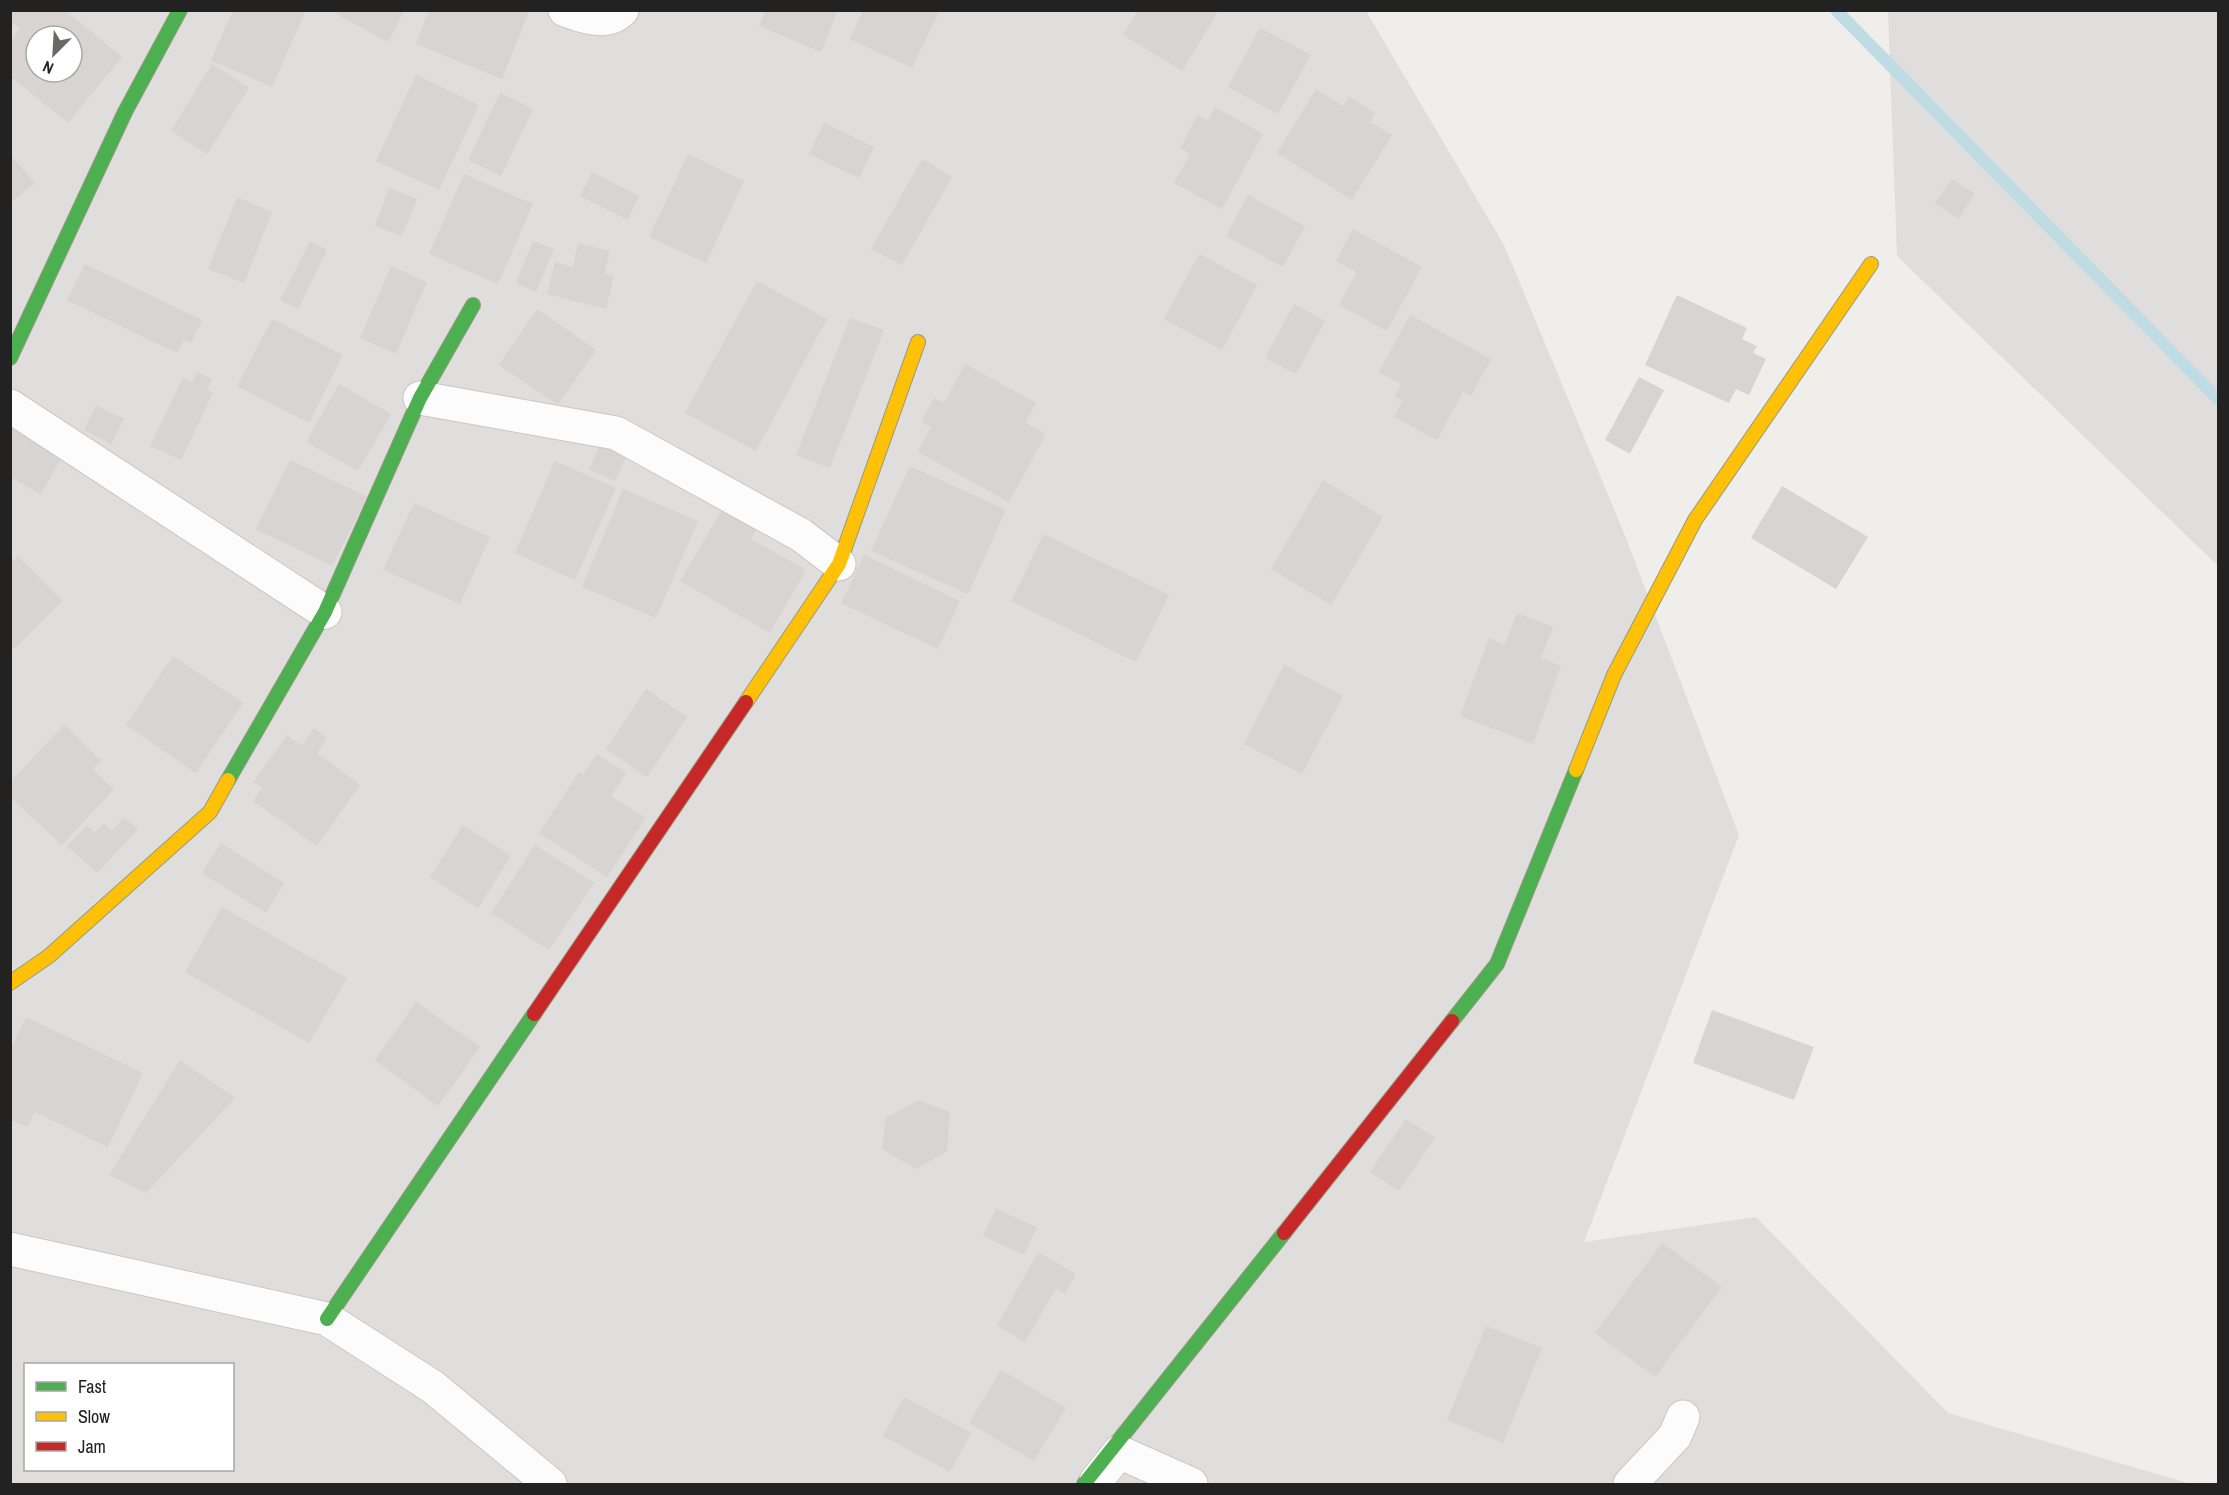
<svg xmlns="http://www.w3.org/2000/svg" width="2229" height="1495" viewBox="0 0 2229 1495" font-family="'Archivo Narrow',sans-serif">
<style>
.residential{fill:#dfdedc;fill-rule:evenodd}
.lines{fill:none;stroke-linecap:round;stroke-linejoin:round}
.stream{stroke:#bfdbe3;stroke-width:12}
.building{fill:#d7d4d2;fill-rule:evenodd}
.street-casing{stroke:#c9c8c7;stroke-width:35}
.fast-casing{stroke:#999a82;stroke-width:16}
.slow-casing{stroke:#999a82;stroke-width:16}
.jam-casing{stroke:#999a82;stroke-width:16}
.street{stroke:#fdfcfc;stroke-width:33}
.fast{stroke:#4caf50;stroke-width:14}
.slow{stroke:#ffc107;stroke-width:14}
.jam{stroke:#c62828;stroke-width:14}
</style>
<rect width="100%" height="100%" fill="#f0eeeb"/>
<path class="residential" d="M 10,11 L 1366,11 L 1504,245 L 1624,533 L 1739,835 L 1584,1242 L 1756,1217 L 1948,1413 L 2191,1484 L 11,1484 ZM 36,36 L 72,36 L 72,72 L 36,72 ZM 26,1364 L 232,1364 L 232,1470 L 26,1470 Z
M 1888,11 L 2218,11 L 2218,566 L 1897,256 Z"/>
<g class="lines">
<path class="stream" d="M 1836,10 L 2218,399"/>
</g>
<path class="building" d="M 14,10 L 65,10 L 122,57 L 68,123 L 10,76 L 10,41 L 21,29 L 10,21 L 10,14 ZM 36,36 L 72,36 L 72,72 L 36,72 Z
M 233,10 L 306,10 L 272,87 L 211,60 Z
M 338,10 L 405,10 L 388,42 L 336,14 Z
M 429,10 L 526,10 L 529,12 L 502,79 L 416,44 Z
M 765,10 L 838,10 L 821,52 L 759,26 Z
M 863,10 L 940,10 L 912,68 L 850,39 Z
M 1138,10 L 1219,10 L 1182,71 L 1123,35 Z
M 1260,28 L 1311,55 L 1278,114 L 1228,87 Z
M 212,64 L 249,88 L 207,154 L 171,131 Z
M 416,75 L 479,105 L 439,190 L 376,161 Z
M 1316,89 L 1343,106 L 1349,97 L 1375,113 L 1370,122 L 1392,135 L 1352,200 L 1277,153 Z
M 500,93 L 533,109 L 501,176 L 468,160 Z
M 1215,107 L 1263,134 L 1222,209 L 1174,183 L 1190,154 L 1180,148 L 1198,115 L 1208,121 Z
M 824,123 L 874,147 L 859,178 L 809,154 Z
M 10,154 L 35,183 L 10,203 Z
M 688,154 L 744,181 L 706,263 L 649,237 Z
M 922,159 L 952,177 L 902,265 L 871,249 Z
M 592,172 L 639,196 L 628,220 L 580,196 Z
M 464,174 L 533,204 L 498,284 L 429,254 Z
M 1952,179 L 1975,194 L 1958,219 L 1935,203 Z
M 389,188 L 417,199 L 402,236 L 375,226 Z
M 1248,195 L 1305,226 L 1283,267 L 1226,236 Z
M 237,197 L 272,212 L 244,283 L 208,269 Z
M 1353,229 L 1422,267 L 1387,331 L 1339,305 L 1357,272 L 1336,261 Z
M 310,241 L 327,250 L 298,309 L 280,300 Z
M 533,241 L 554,249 L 536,292 L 516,283 Z
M 578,243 L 610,251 L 604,274 L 614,276 L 606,309 L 547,294 L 555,262 L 573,267 Z
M 1199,254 L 1257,285 L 1222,350 L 1164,319 Z
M 85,264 L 202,320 L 191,343 L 184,340 L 177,353 L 67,300 Z
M 391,266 L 427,282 L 396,354 L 360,338 Z
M 757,281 L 827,319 L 756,451 L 685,413 Z
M 1677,295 L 1747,328 L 1742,339 L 1757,346 L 1753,353 L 1766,359 L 1749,395 L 1736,389 L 1729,403 L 1645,365 Z
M 1294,304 L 1325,321 L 1296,374 L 1265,358 Z
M 537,309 L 596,350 L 558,405 L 499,365 Z
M 1410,315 L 1491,359 L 1471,396 L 1463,392 L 1437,440 L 1394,417 L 1403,400 L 1395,396 L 1401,384 L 1379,372 Z
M 850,318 L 884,330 L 830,468 L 796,455 Z
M 272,319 L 343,355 L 309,423 L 237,386 Z
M 965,364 L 1036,403 L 1025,423 L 1046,434 L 1009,502 L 918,452 L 931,427 L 921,422 L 934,398 L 944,403 Z
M 197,372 L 212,379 L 207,390 L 213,393 L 181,460 L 150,446 L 183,378 L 192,383 Z
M 1639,377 L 1664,390 L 1630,454 L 1605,440 Z
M 339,384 L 391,414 L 358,471 L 306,442 Z
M 96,405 L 124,419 L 111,444 L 84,430 Z
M 10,419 L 66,450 L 41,494 L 10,477 Z
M 604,437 L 630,449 L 615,481 L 589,469 Z
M 290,460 L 367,497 L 332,566 L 256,529 Z
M 555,461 L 616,488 L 575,580 L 515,553 Z
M 910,466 L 1006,510 L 968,594 L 871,551 Z
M 1323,480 L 1383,517 L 1331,605 L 1271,569 Z
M 1782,486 L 1868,537 L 1836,589 L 1751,538 Z
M 623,489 L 698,521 L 656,618 L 582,587 Z
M 414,503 L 490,537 L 460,604 L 383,570 Z
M 723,508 L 757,528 L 751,539 L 806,570 L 770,633 L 680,581 Z
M 1044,534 L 1169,595 L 1136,662 L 1011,601 Z
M 864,555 L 960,601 L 938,649 L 841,603 Z
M 18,556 L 62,601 L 13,650 L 10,648 L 10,564 Z
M 1517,613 L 1553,627 L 1541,658 L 1561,666 L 1533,744 L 1460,716 L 1489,638 L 1505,645 Z
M 173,656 L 243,703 L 196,773 L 126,725 Z
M 1284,665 L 1343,696 L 1302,774 L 1244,744 Z
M 646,689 L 687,717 L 647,777 L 606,749 Z
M 64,725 L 101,760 L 92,769 L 114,789 L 62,845 L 10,797 L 10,782 Z
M 314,728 L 327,738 L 317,753 L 360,785 L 317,846 L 253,801 L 262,788 L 253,782 L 287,735 L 302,746 Z
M 597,754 L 626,773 L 611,796 L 646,818 L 607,877 L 539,833 L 579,772 L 583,775 Z
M 124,817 L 138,829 L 97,873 L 67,846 L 87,826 L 95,832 L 104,823 L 112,831 Z
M 463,825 L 511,856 L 478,908 L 430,877 Z
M 221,843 L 284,883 L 266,913 L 202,873 Z
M 535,845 L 594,883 L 549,950 L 491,913 Z
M 222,907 L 347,978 L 309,1043 L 185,972 Z
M 416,1002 L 480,1047 L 438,1106 L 375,1060 Z
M 1712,1010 L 1814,1047 L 1794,1100 L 1693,1063 Z
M 26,1017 L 143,1073 L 108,1147 L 35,1112 L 27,1127 L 10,1119 L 10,1046 L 12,1047 Z
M 180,1060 L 235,1098 L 146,1193 L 109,1175 Z
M 918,1100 L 950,1112 L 947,1151 L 916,1169 L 882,1149 L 886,1118 Z
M 1406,1119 L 1435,1138 L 1399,1191 L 1370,1172 Z
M 996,1209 L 1037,1227 L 1024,1255 L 983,1236 Z
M 1662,1243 L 1722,1287 L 1655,1377 L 1595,1333 Z
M 1038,1252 L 1076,1274 L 1065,1294 L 1056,1288 L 1025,1342 L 997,1326 Z
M 1486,1326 L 1542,1348 L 1503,1443 L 1447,1420 Z
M 1001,1370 L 1066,1408 L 1034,1461 L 969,1423 Z
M 904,1397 L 971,1433 L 950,1472 L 883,1436 Z"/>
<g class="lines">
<defs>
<path id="street" d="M 565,10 C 582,16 607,26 622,10
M 420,398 L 616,433 L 801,535 L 839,564
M 10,406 L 325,612
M 10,1249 L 327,1319 L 433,1387 L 550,1484
M 1096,1481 L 1119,1452 L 1191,1484
M 1630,1484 L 1675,1436 L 1683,1417"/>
<path id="fast" d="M 10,358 L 125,112 L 180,10
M 228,780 L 325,612 L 420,398 L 473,305
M 1452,1021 L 1497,964 L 1576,770
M 327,1319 L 534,1014
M 1084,1484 L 1284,1233"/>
<path id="slow" d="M 746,702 L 839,564 L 918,342
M 1576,770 L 1614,675 L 1695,520 L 1871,264
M 10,983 L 49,956 L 210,812 L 228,780"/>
<path id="jam" d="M 534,1014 L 746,702
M 1284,1233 L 1452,1021"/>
</defs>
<use href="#street" class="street-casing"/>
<use href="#fast" class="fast-casing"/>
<use href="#slow" class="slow-casing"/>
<use href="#jam" class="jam-casing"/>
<use href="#street" class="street"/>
<use href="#fast" class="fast"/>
<use href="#slow" class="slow"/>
<use href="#jam" class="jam"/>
</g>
<rect width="2229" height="1495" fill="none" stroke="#222222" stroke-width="24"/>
<rect x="24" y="1363" width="210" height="108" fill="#ffffff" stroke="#a7a7a7" stroke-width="1.5"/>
<rect x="36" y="1382" width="30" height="9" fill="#4caf50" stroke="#a7a7a7" stroke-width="1.5"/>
<text x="78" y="1393" font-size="18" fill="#222222">Fast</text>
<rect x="36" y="1412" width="30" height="9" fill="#ffc107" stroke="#a7a7a7" stroke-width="1.5"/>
<text x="78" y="1423" font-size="18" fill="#222222">Slow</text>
<rect x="36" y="1442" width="30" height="9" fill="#c62828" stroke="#a7a7a7" stroke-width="1.5"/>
<text x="78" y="1453" font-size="18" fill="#222222">Jam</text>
<g transform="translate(54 54) rotate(204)"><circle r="28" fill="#ffffff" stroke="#a7a7a7" stroke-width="1.5"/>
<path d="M0-4.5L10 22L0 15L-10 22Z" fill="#6a6968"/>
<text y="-9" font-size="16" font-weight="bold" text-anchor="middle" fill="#222222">N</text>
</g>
</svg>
